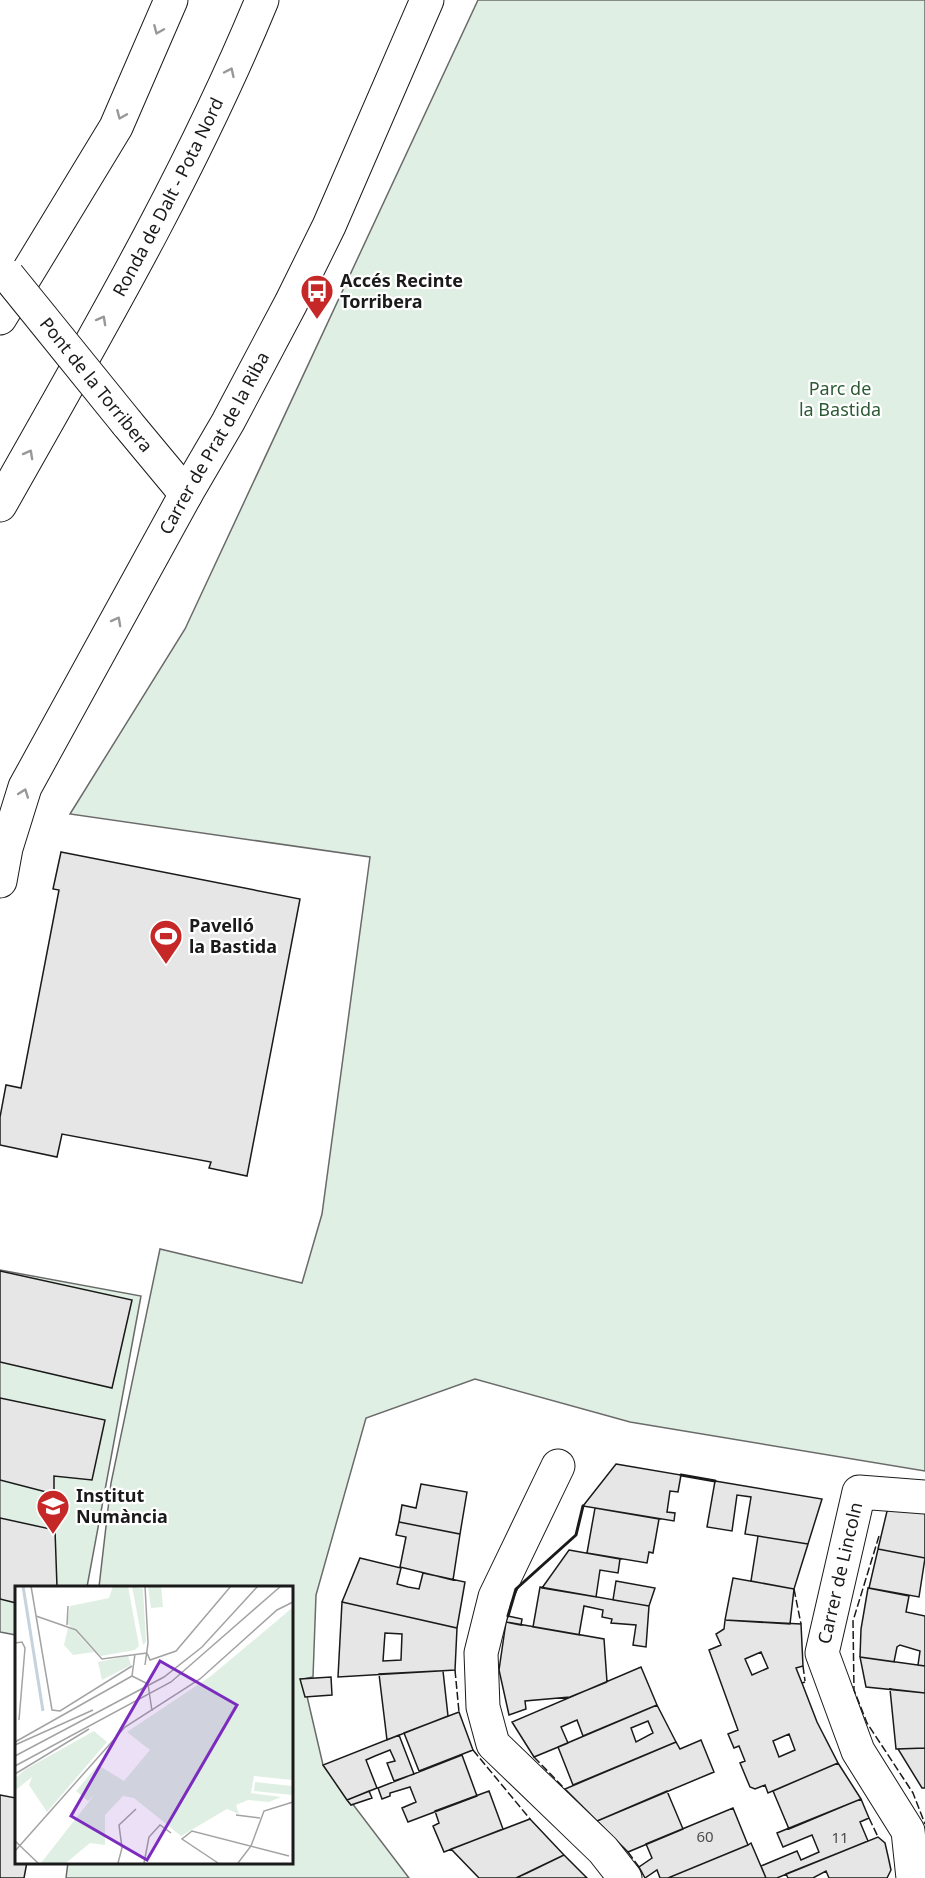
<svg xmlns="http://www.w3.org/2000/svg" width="925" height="1878" viewBox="0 0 925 1878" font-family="'Noto Sans',sans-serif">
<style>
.green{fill:#e0efe3;stroke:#6a6a6a;stroke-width:1.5}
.building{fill:#e6e6e6;stroke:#1a1a1a;stroke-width:1.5;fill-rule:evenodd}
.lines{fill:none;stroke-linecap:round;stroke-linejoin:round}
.minor-casing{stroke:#1a1a1a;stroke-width:35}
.motorway-casing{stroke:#1a1a1a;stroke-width:35}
.minor{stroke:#fff;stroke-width:33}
.motorway{stroke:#fff;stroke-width:33}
.minor-bridge-casing{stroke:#1a1a1a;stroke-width:35;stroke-linecap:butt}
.minor-bridge{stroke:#fff;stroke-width:33}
.fence{stroke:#1a1a1a;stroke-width:1.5;stroke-dasharray:8 3;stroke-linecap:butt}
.wall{stroke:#1a1a1a;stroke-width:3}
.oneway{stroke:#989898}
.labels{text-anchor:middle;stroke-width:4.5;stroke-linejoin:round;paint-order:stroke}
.number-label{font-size:15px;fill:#4d4d4d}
.street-label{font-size:18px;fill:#1a1a1a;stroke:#fff}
.poi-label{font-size:18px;font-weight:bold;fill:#1a1a1a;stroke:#fff;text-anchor:start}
.park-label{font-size:18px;fill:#2b5a34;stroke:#fff}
.inset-river{fill:none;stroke:#c6d2dc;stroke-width:3}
.inset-road{fill:none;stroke:#a3a3a3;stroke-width:1.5}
.view{fill:#7b2cbf;fill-opacity:0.15;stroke:#7b2cbf;stroke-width:3}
.inset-edge{fill:none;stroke:#1a1a1a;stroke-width:3}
</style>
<rect width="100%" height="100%" fill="#fff"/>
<path class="green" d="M 478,0 L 925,0 L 925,1471 L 630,1422 L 475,1379 L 366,1418 L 316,1595 L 313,1677 L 303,1679 L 323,1765 L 409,1878 L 66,1878 L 68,1862 L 291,1862 L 291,1587 L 99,1587 L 111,1483 L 160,1249 L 302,1283 L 322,1214 L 370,857 L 70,814 L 185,629 Z
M 0,1270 L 141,1296 L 87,1587 L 16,1587 L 16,1635 L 0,1632 Z"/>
<path class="building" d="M 61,852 L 300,899 L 247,1176 L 209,1168 L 211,1162 L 62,1134 L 57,1157 L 0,1145 L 0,1117 L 6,1085 L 21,1088 L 59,890 L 53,889 Z
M 0,1271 L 132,1300 L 112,1388 L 0,1362 Z
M 0,1398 L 105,1420 L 92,1480 L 54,1476 L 54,1494 L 0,1480 Z
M 616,1464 L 681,1475 L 678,1492 L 670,1491 L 667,1512 L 675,1513 L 674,1521 L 583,1506 Z
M 715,1481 L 822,1499 L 808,1544 L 745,1534 L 751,1497 L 737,1495 L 732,1531 L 707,1527 Z
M 421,1484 L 467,1492 L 460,1534 L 399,1522 L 402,1505 L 416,1508 Z
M 888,1507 L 925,1513 L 925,1558 L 878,1549 Z
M 595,1508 L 659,1519 L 653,1553 L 649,1552 L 647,1563 L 587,1553 Z
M 0,1518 L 55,1530 L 57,1587 L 16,1587 L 16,1603 L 0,1599 Z
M 399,1522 L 460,1534 L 453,1580 L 400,1567 L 406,1537 L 396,1535 Z
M 758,1536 L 808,1544 L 794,1589 L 751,1581 Z
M 878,1549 L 925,1558 L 919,1597 L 869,1588 Z
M 569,1550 L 620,1559 L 618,1573 L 600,1570 L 596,1597 L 542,1588 Z
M 360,1558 L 401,1568 L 397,1584 L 408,1587 L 419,1589 L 423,1573 L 465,1582 L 457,1628 L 342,1602 Z
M 733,1578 L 794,1589 L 790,1624 L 725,1620 Z
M 616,1581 L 655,1588 L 649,1606 L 613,1600 Z
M 540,1587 L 649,1606 L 646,1647 L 633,1645 L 636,1625 L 611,1623 L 612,1619 L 602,1617 L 603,1610 L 584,1606 L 579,1635 L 533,1627 Z
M 868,1588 L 909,1596 L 906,1612 L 925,1616 L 925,1666 L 918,1665 L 920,1651 L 900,1645 L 897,1647 L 894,1662 L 860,1657 L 861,1629 Z
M 342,1602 L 457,1628 L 455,1670 L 338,1677 ZM 385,1633 L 402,1634 L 401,1660 L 383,1661 Z
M 508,1616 L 522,1619 L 521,1625 L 506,1622 Z
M 725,1620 L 801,1624 L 803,1666 L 796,1668 L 802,1683 L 805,1682 L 802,1683 L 817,1722 L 838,1763 L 768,1793 L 765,1785 L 755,1789 L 750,1787 L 740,1763 L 745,1761 L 739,1746 L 734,1748 L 728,1734 L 738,1730 L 709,1650 L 721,1645 L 716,1634 L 724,1629 ZM 761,1652 L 768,1668 L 752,1675 L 745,1659 ZM 789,1734 L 795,1750 L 779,1757 L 773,1741 Z
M 506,1622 L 604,1639 L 607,1682 L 570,1697 L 525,1701 L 526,1709 L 509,1715 L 499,1670 Z
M 860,1657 L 925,1666 L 925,1693 L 866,1687 Z
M 641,1667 L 657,1705 L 583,1736 L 577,1720 L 561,1727 L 568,1743 L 534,1757 L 512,1722 Z
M 437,1671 L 443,1671 L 448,1716 L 387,1740 L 379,1674 Z
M 331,1677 L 332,1695 L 305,1697 L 300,1679 Z
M 890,1689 L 925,1693 L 925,1748 L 896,1749 Z
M 657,1705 L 676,1742 L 573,1785 L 558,1747 ZM 648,1721 L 653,1733 L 636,1742 L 631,1728 Z
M 459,1712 L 473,1750 L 419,1771 L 404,1733 Z
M 399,1735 L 414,1774 L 394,1781 L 387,1763 L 395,1761 L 390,1750 L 375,1756 L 366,1760 L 377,1788 L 347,1800 L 323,1765 Z
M 701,1740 L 714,1772 L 597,1821 L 565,1789 L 676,1742 L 680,1749 Z
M 925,1748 L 925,1788 L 922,1788 L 898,1749 Z
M 462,1755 L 477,1796 L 408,1822 L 402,1808 L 416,1802 L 410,1787 L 390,1793 L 390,1796 L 382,1799 L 378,1788 Z
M 838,1763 L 861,1799 L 789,1829 L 773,1791 Z
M 369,1791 L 372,1798 L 351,1805 L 347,1800 Z
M 489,1791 L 503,1829 L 444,1852 L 433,1826 L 439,1823 L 435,1811 Z
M 667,1791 L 683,1829 L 628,1852 L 597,1821 Z
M 0,1795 L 16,1798 L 16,1862 L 27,1862 L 24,1878 L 0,1878 Z
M 861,1799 L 869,1818 L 860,1822 L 868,1841 L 777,1878 L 766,1878 L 761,1866 L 797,1851 L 801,1860 L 819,1852 L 812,1835 L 783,1847 L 777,1833 Z
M 733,1808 L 748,1845 L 668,1878 L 660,1878 L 657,1870 L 645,1878 L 639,1867 L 652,1858 L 646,1844 Z
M 530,1819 L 564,1855 L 516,1878 L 479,1878 L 451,1849 Z
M 878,1837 L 885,1843 L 888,1856 L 891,1870 L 887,1878 L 829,1878 L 826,1871 L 813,1878 L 788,1878 L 786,1874 Z
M 751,1843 L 766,1878 L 668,1878 L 748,1845 Z
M 564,1855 L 587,1878 L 516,1878 L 527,1873 Z"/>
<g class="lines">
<defs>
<g id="minor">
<path d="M 127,423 L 186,494"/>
<path id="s1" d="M 0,881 L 6,848 L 25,787 L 186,494 L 228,422 L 291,303 L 329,226 L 427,0"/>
<path d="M 558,1466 L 495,1597 L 481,1653 L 483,1707 L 493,1744 L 603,1850 L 625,1878"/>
<path id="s2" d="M 913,1878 L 908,1831 L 858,1751 L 822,1653 L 859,1492 L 925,1497"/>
</g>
<g id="motorway">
<path d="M 0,318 L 116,127 L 171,0"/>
<path id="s3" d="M 0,505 C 93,340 190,175 262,0"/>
</g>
</defs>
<use href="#minor" class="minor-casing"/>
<use href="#motorway" class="motorway-casing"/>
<use href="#minor" class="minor"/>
<use href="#motorway" class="motorway"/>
<defs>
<path id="minor-bridge" d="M 8,276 L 127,423"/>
</defs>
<use href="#minor-bridge" class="minor-bridge-casing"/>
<use href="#minor-bridge" class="minor-bridge"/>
<path class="fence" d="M 879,1536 L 853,1621 L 854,1690 L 867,1723 L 913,1793 L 925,1824
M 794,1589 L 801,1624
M 803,1666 L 805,1681
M 455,1670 L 459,1712
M 473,1750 L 530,1819
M 534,1757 L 565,1789
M 869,1818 L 878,1837
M 628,1852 L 639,1867"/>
<path class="wall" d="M 681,1475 L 715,1481
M 508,1616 L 516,1589 L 576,1535 L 583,1506"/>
</g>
<defs><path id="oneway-chevron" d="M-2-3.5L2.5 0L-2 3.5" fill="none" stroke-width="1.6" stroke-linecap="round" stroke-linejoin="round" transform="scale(1.5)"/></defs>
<g class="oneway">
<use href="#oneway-chevron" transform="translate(158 30) rotate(113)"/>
<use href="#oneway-chevron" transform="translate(230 72) rotate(-65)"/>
<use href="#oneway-chevron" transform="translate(121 115) rotate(113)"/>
<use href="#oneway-chevron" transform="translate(102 320) rotate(-61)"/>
<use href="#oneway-chevron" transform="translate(29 454) rotate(-61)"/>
<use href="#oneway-chevron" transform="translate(117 621) rotate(-61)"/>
<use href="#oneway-chevron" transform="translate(24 793) rotate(-70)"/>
</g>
<defs>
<symbol id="bus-pin" viewBox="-11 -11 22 30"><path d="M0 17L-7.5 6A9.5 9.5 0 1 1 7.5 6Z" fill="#c62828" stroke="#fff"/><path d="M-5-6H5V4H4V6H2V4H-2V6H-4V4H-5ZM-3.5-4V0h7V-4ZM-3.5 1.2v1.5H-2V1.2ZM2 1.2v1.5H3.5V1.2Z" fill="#fff"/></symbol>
<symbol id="stadium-pin" viewBox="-11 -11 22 30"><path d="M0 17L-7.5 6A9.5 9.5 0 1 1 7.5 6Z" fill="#c62828" stroke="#fff"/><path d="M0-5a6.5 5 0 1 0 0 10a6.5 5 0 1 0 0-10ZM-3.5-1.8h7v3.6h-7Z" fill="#fff"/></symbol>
<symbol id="school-pin" viewBox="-11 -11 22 30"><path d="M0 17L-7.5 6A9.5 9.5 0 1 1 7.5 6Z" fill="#c62828" stroke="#fff"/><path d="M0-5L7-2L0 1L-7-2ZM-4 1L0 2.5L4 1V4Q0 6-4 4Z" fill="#fff"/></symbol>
</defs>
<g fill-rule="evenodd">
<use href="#bus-pin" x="298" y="272" width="38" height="52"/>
<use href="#stadium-pin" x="147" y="917" width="38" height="52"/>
<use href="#school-pin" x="34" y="1487" width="38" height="52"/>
</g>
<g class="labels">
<g class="number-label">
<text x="705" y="1842">60</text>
<text x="840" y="1843">11</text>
</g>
<g class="street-label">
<text dy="6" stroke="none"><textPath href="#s3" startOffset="351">Ronda de Dalt - Pota Nord</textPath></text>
<text transform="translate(96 385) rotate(51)" y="6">Pont de la Torribera</text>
<text dy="6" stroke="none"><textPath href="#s1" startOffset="490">Carrer de Prat de la Riba</textPath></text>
<text dy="6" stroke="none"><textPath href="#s2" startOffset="328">Carrer de Lincoln</textPath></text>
</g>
<g class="poi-label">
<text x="340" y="287">Accés Recinte<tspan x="340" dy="21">Torribera</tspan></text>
<text x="189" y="932">Pavelló<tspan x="189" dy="21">la Bastida</tspan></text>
<text x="76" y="1502">Institut<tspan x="76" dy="21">Numància</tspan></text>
</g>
<g class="park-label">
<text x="840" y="395">Parc de<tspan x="840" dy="21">la Bastida</tspan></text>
</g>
</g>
<g transform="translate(15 1586)">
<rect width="278" height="278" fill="#fff"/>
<path d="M 98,0 L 113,0 L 124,60 L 120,64 L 86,70 L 52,37 L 55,20 L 94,12 ZM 117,0 L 128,3 L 131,56 L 128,59 ZM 133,0 L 146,0 L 148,21 L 136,22 ZM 277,22 L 277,194 L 239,190 L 236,207 L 266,211 L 254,216 L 233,214 L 221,219 L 224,228 L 212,223 L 166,250 L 119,212 L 108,210 L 90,229 L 90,259 L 75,257 L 51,277 L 26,277 L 80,208 L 73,215 L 61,205 L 83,179 L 109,195 L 135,164 L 112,146 L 196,90 ZM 53,42 L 60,45 L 79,66 L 58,69 L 49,59 ZM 113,70 L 116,79 L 87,94 L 83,76 ZM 79,145 L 92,156 L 32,226 L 14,199 L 17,191 L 2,203 L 0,201 L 0,192 L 11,183 ZM 240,196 L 277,200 L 277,209 L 239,205 Z" fill="#e0efe3"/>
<path class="inset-river" d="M 8,0 L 28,125"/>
<path class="inset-road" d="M 16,0 L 37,124 L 45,125 L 117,80M 21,30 L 61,44 L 87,73 L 132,67M 52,39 L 53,20M 0,57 L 7,56 L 10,62 L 4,134M 132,67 L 135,74 L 161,65 L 216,0M 130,79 L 133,57 L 130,0M 117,90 L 133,98 L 137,125M 117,90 L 120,68M 0,156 L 117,90M 0,159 L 78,124M 0,170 L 149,91 L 187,61 L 243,0M 0,180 L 156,96 L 266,0M 0,188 L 74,143M 221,229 L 245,232M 0,255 L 23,277M 0,265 L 110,141 L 185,93 L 262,24 L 278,16M 103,277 L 107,262 L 104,239 L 121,223M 129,277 L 134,251 L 145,239 L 156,247M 203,277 L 167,253 L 177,245 L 274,270M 223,277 L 236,260 L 249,225 L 278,216"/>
<path class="view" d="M 145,75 L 222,119 L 132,274 L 56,230 Z"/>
<rect width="278" height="278" class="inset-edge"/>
</g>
</svg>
